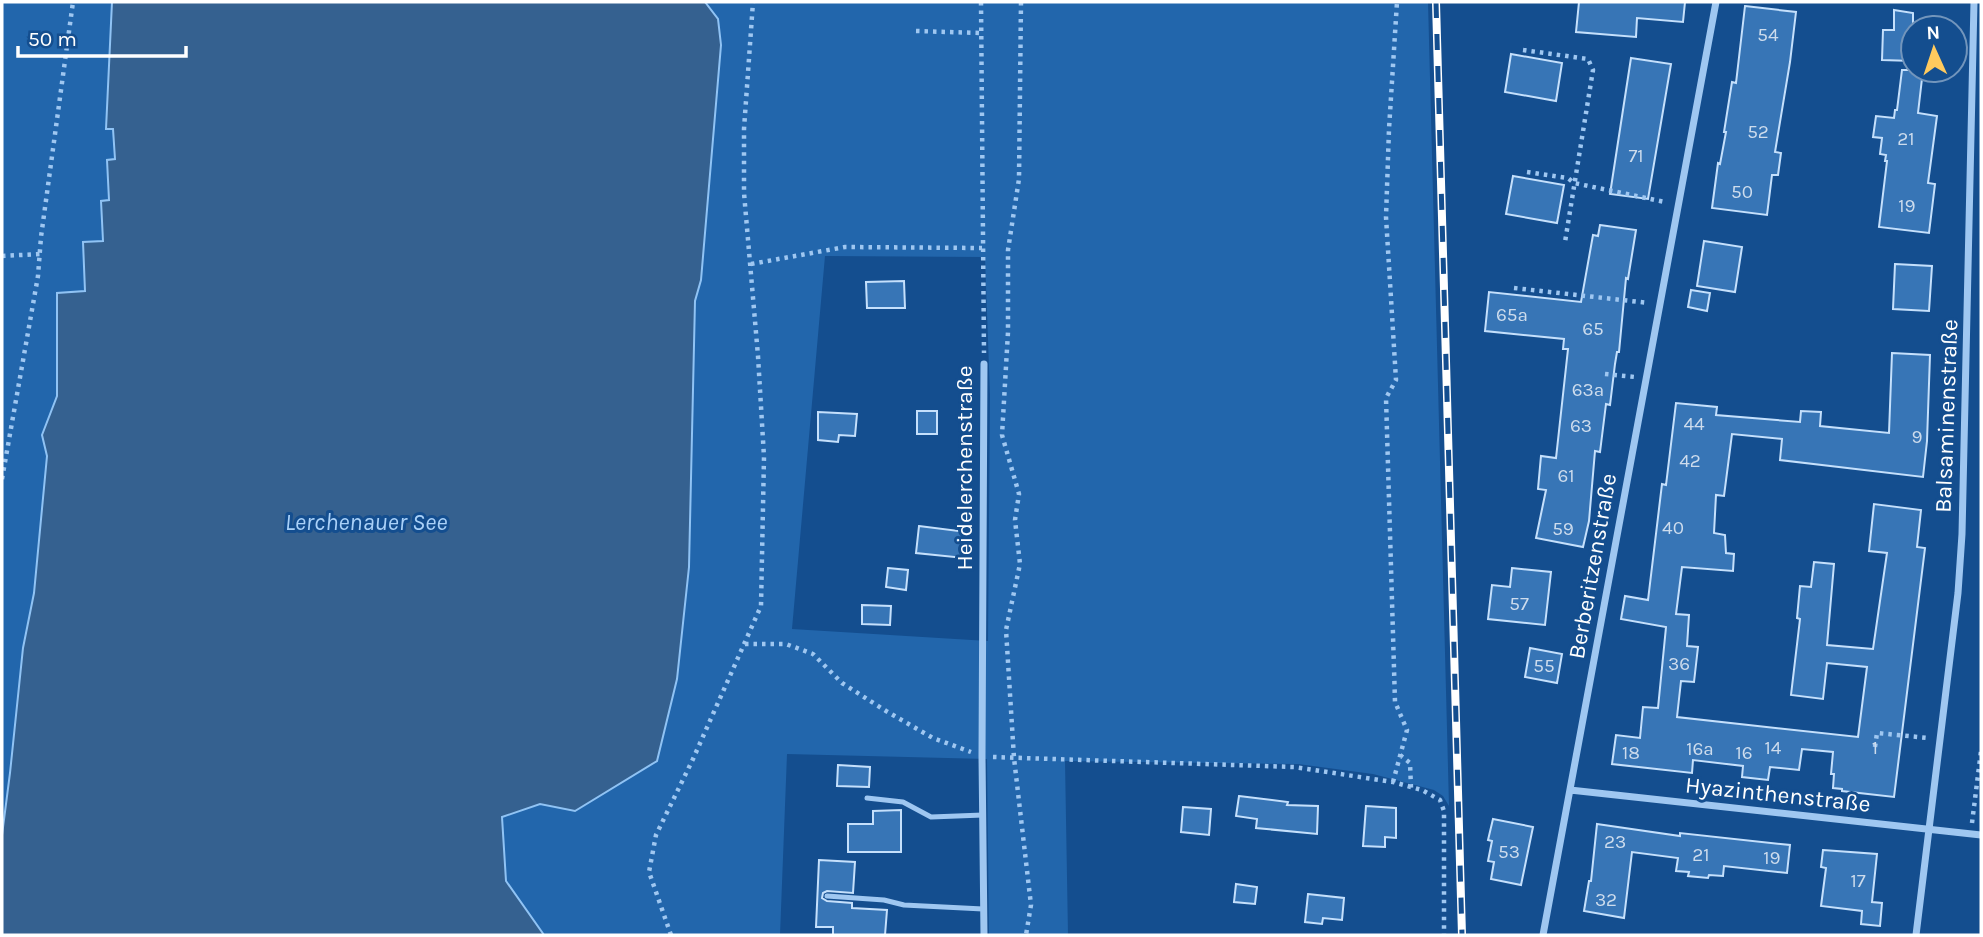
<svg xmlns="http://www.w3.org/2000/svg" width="1983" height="937" viewBox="0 0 1983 937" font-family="Karla,sans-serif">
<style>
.green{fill:#2266ac;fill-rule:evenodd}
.water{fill:#356190;stroke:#90c3f4;stroke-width:2}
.building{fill:#3775b6;stroke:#c5e0fc;stroke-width:2}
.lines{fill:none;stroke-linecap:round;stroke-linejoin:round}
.path{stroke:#9fc7f1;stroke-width:4.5;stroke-dasharray:3.5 5;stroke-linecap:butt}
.lane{stroke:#9fc7f1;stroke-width:5}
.street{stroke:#9fc7f1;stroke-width:7}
.rail-casing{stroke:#fff;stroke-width:8}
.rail{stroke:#144e8f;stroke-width:5;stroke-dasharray:16;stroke-linecap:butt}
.labels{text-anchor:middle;stroke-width:6;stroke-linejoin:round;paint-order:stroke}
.number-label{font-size:19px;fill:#cddced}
.street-label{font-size:23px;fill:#fff;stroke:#144e8f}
.water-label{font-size:24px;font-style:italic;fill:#aad1f8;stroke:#144e8f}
</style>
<rect width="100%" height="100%" fill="#144e8f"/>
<path class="green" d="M 2,2 L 1428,2 L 1449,806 L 1443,796 L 1434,790 L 1373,774 L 1298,764 L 1065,761 L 1068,935 L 989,935 L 987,759 L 787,754 L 780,935 L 2,935 ZM 825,256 L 985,257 L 990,395 L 988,641 L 792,629 Z"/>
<path class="water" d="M 112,2 L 705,2 L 718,19 L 721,45 L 701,280 L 695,301 L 689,567 L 677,679 L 657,761 L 575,811 L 540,804 L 502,817 L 506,881 L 544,935 L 2,935 L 2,835 L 10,773 L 23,648 L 34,593 L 47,456 L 42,435 L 57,396 L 57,293 L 85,291 L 83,242 L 103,241 L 101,201 L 109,200 L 107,160 L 115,159 L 113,129 L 106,129 Z"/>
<path class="building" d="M 1579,2 L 1685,2 L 1683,22 L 1637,18 L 1636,37 L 1576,32 Z
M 1745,6 L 1796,12 L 1790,62 L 1775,152 L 1781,153 L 1778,175 L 1772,175 L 1767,215 L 1712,208 L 1718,163 L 1720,164 L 1726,132 L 1724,132 L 1732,82 L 1736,83 Z
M 1894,10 L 1913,13 L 1913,61 L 1882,60 L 1883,30 L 1894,30 Z
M 1511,54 L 1562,63 L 1556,101 L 1505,92 Z
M 1631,58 L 1671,64 L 1648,199 L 1610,194 Z
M 1902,70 L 1923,70 L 1918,113 L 1937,116 L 1928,183 L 1935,184 L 1929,233 L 1879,227 L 1887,161 L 1885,161 L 1886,155 L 1880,154 L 1882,138 L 1873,137 L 1876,116 L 1894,118 L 1895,110 L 1897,110 Z
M 1513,176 L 1564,185 L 1557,223 L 1506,214 Z
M 1600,225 L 1636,230 L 1628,279 L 1626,278 L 1619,352 L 1617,352 L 1615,364 L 1610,405 L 1606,404 L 1600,452 L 1595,451 L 1589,521 L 1583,547 L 1536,538 L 1546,490 L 1538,489 L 1541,456 L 1556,458 L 1568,349 L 1563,349 L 1564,339 L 1485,331 L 1489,292 L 1581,302 L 1593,235 L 1598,236 Z
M 1704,241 L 1742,247 L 1735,292 L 1697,286 Z
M 1895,264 L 1932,266 L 1929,311 L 1893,309 Z
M 904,281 L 905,308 L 867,308 L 866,282 Z
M 1691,290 L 1710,293 L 1707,311 L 1688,307 Z
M 1892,353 L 1930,355 L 1927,441 L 1923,477 L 1780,460 L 1782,439 L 1732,434 L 1724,496 L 1716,495 L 1714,533 L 1725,535 L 1726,553 L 1734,554 L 1733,571 L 1682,567 L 1676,614 L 1689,615 L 1687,646 L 1698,647 L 1694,682 L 1681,681 L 1677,717 L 1858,737 L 1867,667 L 1827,663 L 1823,699 L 1791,695 L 1800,619 L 1797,618 L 1800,586 L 1811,587 L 1814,562 L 1834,564 L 1827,645 L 1873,649 L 1887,553 L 1869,551 L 1874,504 L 1921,510 L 1917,547 L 1925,548 L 1894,797 L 1842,791 L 1842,789 L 1833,788 L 1834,774 L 1831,774 L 1833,752 L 1802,749 L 1799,770 L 1770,767 L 1768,780 L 1742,777 L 1743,766 L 1693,760 L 1692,773 L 1612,764 L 1616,735 L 1640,738 L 1643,707 L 1658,708 L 1666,627 L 1621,619 L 1625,596 L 1648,600 L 1662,484 L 1666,485 L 1676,403 L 1717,407 L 1716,415 L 1800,422 L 1801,411 L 1821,412 L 1820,426 L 1889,433 Z
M 917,411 L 937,411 L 937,434 L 917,434 Z
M 818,412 L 857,414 L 855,436 L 839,435 L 838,442 L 818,440 Z
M 919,526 L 967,532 L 964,558 L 916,553 Z
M 888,568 L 908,570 L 906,590 L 886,587 Z
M 1512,568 L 1551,572 L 1545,625 L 1488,619 L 1492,585 L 1510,587 Z
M 862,605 L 891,606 L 890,625 L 862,624 Z
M 1530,648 L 1562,654 L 1557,683 L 1525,677 Z
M 838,765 L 870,767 L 869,787 L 837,786 Z
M 1239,796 L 1288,802 L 1287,805 L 1318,806 L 1317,834 L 1256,828 L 1257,819 L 1236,816 Z
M 1366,806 L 1396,808 L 1396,838 L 1385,837 L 1385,847 L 1363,846 Z
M 1183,807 L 1211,809 L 1209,835 L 1181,832 Z
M 901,810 L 901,852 L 848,852 L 848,824 L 873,824 L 873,811 Z
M 1493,819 L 1533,827 L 1521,885 L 1491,879 L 1494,862 L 1488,861 L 1492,841 L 1488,840 Z
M 1597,824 L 1680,836 L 1680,833 L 1790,845 L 1787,873 L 1724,866 L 1723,876 L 1709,875 L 1708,878 L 1688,876 L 1689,872 L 1676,871 L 1678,858 L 1632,852 L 1624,918 L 1584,911 L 1589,881 L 1591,881 Z
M 1823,850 L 1877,854 L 1872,902 L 1882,903 L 1880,926 L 1861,924 L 1862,911 L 1821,906 L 1826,868 L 1821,867 Z
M 819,860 L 855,862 L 853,893 L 827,891 L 823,893 L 822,898 L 827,901 L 852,903 L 852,908 L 887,910 L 885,935 L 833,935 L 833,927 L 816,927 Z
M 1236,884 L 1257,887 L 1255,904 L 1234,902 Z
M 1308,894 L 1344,898 L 1342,920 L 1323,918 L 1322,924 L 1305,922 Z"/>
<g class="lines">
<path class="path" d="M 981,2 L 984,353
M 1021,2 L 1019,179 L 1008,250 L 1008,332 L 1002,435 L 1019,494 L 1015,520 L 1020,564 L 1006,630 L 1014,758 L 1031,905 L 1026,935
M 916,31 L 980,33
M 1523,50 L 1588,59 L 1593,70 L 1565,242
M 1527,172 L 1568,178 L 1574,183 L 1665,202
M 2,256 L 40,254
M 751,264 L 845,247 L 982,248
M 1514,288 L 1649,303
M 1605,374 L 1635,377
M 2,479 L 38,276 L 41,237 L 73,2
M 745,644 L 786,644 L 813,654 L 842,683 L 886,711 L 933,738 L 971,752
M 1875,747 L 1877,733 L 1928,738
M 1400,755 L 1410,763 L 1411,788
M 993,757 L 1294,767 L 1393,782 L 1422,790 L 1440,800 L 1444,811 L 1444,935
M 1393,782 L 1407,730 L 1395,702 L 1386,398 L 1396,380 L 1386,217 L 1389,129 L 1397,2
M 1972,823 L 1981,751
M 671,935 L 649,872 L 656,835 L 693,759 L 761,606 L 764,457 L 758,356 L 744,193 L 744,129 L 753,2"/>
<path class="lane" d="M 867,798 L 903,802 L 931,817 L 983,815
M 827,896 L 884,900 L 904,905 L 983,909"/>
<path class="street" d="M 1570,790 L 1981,835
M 984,935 L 982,756 L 984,364
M 1543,935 L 1716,2
M 1916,935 L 1958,593 L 1962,534 L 1974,2"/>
<defs>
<path id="rail" d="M 1436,2 L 1462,935"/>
</defs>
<use href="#rail" class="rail-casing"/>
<use href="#rail" class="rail"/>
</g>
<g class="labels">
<g class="number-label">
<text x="1768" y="41">54</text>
<text x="1758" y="138">52</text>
<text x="1906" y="145">21</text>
<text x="1636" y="162">71</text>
<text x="1742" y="198">50</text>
<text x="1907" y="212">19</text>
<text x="1512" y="321">65a</text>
<text x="1593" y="335">65</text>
<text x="1588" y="396">63a</text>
<text x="1694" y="430">44</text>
<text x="1581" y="432">63</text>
<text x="1917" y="443">9</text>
<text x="1690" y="467">42</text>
<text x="1566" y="482">61</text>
<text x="1673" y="534">40</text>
<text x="1563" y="535">59</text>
<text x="1519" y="610">57</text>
<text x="1679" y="670">36</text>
<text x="1544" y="672">55</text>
<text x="1773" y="754">14</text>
<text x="1875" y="754">1</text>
<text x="1700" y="755">16a</text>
<text x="1631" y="759">18</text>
<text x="1744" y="759">16</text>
<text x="1615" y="848">23</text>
<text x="1509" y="858">53</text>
<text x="1701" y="861">21</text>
<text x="1772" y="864">19</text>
<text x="1858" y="887">17</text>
<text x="1606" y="906">32</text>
</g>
<g class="street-label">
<text transform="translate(1946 416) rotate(-88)" y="8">Balsaminenstraße</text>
<text transform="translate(964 468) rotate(-90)" y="8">Heidelerchenstraße</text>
<text transform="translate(1592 566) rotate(-80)" y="8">Berberitzenstraße</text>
<text transform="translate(1778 794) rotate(6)" y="8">Hyazinthenstraße</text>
</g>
<g class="water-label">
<text x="366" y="530">Lerchenauer See</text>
</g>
</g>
<rect width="1983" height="937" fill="none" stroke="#ffffff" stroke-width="7"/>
<g transform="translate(1934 49) rotate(357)"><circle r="33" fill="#144e8f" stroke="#7295bc" stroke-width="2"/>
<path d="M0-5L12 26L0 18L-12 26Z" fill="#ffca5e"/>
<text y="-10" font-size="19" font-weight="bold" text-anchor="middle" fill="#ffffff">N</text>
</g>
<path d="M18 46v10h168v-10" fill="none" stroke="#ffffff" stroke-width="3.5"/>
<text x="28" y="46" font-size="21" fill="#ffffff" stroke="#144e8f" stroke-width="5" paint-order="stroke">50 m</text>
</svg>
